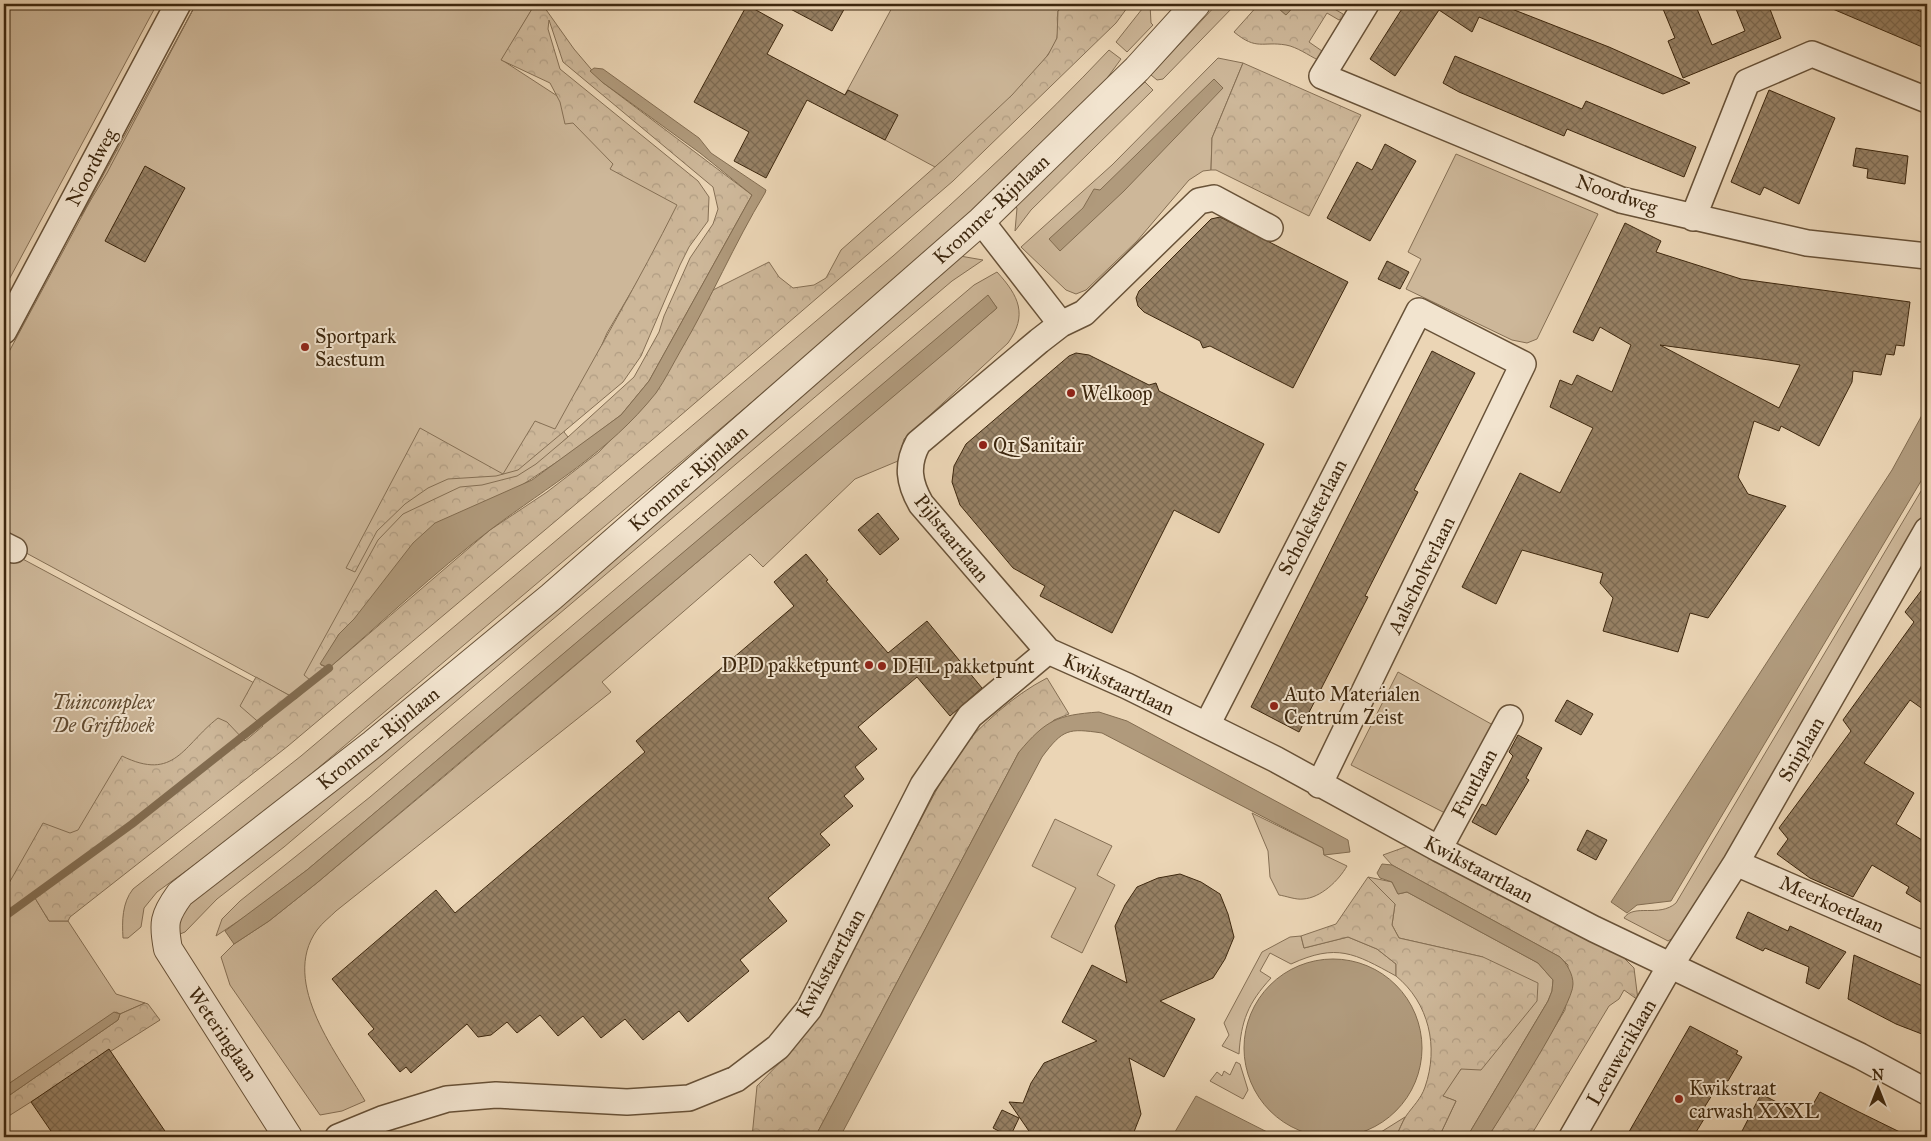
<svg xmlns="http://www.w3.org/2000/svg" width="1931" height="1141" viewBox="0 0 1931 1141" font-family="'IM FELL Great Primer',serif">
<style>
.green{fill:#cdb799;stroke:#856f54}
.forest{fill:url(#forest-crowns);stroke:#856f54}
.water{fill:#b09a7c;stroke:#826c50}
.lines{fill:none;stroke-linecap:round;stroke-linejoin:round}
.stream{stroke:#826c50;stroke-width:8}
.building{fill:url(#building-cross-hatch);stroke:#3d270e;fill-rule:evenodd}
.minor-casing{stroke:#685238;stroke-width:28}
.tertiary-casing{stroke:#685238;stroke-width:30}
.minor{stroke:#f2e4cf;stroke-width:25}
.tertiary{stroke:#f2e4cf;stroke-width:28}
.poi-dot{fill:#8f2418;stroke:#f2e4cf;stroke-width:2}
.labels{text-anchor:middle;stroke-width:4;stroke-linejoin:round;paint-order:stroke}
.street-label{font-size:20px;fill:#3d270e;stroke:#f2e4cf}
.poi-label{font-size:20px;fill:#3d270e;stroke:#f2e4cf;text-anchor:start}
.park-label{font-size:20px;font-style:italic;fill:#614b31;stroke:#f2e4cf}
</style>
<defs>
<pattern id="forest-crowns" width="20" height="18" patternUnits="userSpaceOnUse" patternTransform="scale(1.25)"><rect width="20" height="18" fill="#cdb799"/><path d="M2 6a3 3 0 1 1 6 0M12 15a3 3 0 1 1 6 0" fill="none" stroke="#b19d83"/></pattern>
<pattern id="building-cross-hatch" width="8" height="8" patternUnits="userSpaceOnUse" patternTransform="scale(1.25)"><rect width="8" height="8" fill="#978165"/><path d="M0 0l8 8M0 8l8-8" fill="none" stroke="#7c6a52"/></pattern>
</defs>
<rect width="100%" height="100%" fill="#ebd5b5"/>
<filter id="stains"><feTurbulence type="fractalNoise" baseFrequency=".004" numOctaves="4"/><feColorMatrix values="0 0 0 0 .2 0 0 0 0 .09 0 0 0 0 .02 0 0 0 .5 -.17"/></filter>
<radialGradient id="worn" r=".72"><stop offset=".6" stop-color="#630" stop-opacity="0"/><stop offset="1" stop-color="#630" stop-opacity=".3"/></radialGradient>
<path class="green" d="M 4,4 L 157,4 L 4,289 Z
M 196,4 L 535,4 L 502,60 L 694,185 L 607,333 L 564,432 L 568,437 L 321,665 L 329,668 L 296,699 L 4,541 L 4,361 Z
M 894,4 L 1066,4 L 1058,11 C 1056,20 1059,29 1057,38 C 1048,68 962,145 935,167 L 835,113 Z
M 1146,4 L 1150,4 L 1151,23 L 1153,25 L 1127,52 L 1116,42 Z
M 1217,4 L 1236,4 L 1163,79 L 1157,80 L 1151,75 Z
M 1109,50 L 1121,59 L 1094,96 L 964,220 L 854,316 L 260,817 L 157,892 L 144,908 L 141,927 L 128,938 L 123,938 C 122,921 122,903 133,889 L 301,756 L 893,256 C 968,190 1040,123 1109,50 Z
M 1218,58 L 1243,63 L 1212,138 L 1211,170 L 1203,171 L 1189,180 L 1137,241 L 1086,290 L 1076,294 L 1066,290 L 1021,247 L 1112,165 Z
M 1145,82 L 1153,90 L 1031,210 L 1015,231 L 1017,208 L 1013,204 L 1107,115 Z
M 1456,154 L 1598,214 L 1537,339 L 1527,343 L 1512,340 L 1406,289 L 1421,259 L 1408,252 Z
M 960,256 L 983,260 L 952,281 L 284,847 L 217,899 L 185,932 L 180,934 L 177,932 L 181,916 L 187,905 Z
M 997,272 C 1019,296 1028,315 1008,343 L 904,439 L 898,461 L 855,479 L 763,567 L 750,554 L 602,682 L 611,692 L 336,911 C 330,917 322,923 317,930 C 279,983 339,1056 365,1101 L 342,1111 L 320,1115 L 230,985 L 221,957 L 234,944 L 269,921 L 318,882 L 446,775 L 997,308 L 988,296 L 307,870 L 249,914 L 216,936 L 222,919 L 240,901 L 370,797 L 974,285 Z
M 1927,481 L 1927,510 L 1685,925 L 1673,938 L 1668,941 L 1624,918 C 1634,903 1659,918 1676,903 Z
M 4,549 L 286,700 L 25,893 L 4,906 Z
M 1398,672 L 1493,725 L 1445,813 L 1351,765 Z
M 1252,813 L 1323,848 L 1324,855 L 1347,866 C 1339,880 1321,898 1303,899 C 1296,900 1286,896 1279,895 L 1270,877 L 1268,851 Z
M 1055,819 L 1112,846 L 1097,875 L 1115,885 L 1082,953 L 1051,937 L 1076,888 L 1032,866 Z
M 1368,877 L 1392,882 L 1398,894 L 1407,892 L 1538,963 L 1553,980 L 1552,991 L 1548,1001 L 1467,1137 L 1439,1137 L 1456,1101 L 1442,1096 L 1461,1069 L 1483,957 L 1399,938 L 1392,925 L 1395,904 Z
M 35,898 L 49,921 L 68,921 L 116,994 L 145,1003 L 120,1014 L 116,1012 L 4,1087 L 4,920 Z
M 1301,936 L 1304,948 L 1348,937 L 1377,949 L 1396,964 L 1396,976 C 1354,953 1337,943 1291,964 L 1270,953 L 1260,971 L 1271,978 C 1248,1003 1241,1021 1239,1054 L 1222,1046 L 1229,1035 L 1224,1023 L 1262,952 L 1290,937 Z
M 1236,1062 L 1240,1064 L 1248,1090 L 1243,1099 L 1210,1081 L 1217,1072 L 1222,1076 L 1224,1071 L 1230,1075 Z
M 1405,1117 L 1396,1137 L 1373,1137 Z"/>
<path class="forest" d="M 196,4 L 107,173 L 81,216 Z
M 535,4 L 542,4 L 574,49 L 602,82 L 752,195 L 649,381 L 621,415 L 569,454 L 519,487 L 354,619 L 339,634 L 321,665 L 326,667 L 310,680 L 304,675 L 378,540 L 403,514 L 460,487 L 482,485 L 517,476 L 536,464 L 568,437 L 634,377 L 659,332 L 664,316 L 690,258 L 713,224 L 718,209 L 713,187 L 563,62 L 549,20 L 548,29 L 560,69 L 698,181 L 709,197 L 708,221 L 689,247 L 680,265 L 641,356 L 623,382 L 518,470 L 496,476 L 448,479 L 428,488 L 405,504 L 377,531 L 355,572 L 346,568 L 420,428 L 503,474 L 535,421 L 555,429 C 596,354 639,281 677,205 L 610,169 L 613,164 L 573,123 L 565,124 L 560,102 L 550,83 L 501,60 Z
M 1066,4 L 1130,4 L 1116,23 L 953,181 L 652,440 L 288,746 L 70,917 L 68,921 L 49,921 L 35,898 L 4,920 L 4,892 L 43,823 L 70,833 L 78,830 L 122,756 C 175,782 183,745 218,718 L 227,722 L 245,741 L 263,726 L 240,706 L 256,677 L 296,699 L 329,668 L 490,530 L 547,492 L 599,452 L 656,392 L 713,290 L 769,262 L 779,277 L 793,288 L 814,285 L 826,278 L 841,250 L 945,158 L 1012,95 L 1048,55 L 1057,38 L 1058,11 Z
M 1259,4 L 1281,4 L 1278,8 L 1286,15 L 1296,4 L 1333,4 L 1331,7 L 1343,14 L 1344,17 L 1339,20 L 1327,13 L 1309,42 L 1322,51 L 1318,60 C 1308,55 1297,47 1286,45 C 1262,41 1257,51 1234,32 Z
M 1243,63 L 1361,115 L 1309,216 L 1216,170 L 1211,170 L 1212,138 Z
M 1047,678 L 1069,714 L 1054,720 L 1019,752 L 815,1137 L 752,1137 L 757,1086 L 792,1050 L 827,997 L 956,753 C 983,724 1012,696 1047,678 Z
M 1408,846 L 1618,952 L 1634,968 L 1638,1000 L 1624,990 L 1619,999 L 1609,1006 L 1530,1137 L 1488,1137 L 1565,1010 L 1568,965 L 1560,957 L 1392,865 L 1383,855 Z
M 1368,877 L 1395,904 L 1392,925 L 1399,938 L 1483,957 L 1538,983 L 1537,1001 L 1481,1070 L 1461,1069 L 1443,1096 L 1456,1101 L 1439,1137 L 1396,1137 C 1399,1130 1402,1123 1406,1116 C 1413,1106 1421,1099 1425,1087 C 1439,1047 1429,1003 1396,976 L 1396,964 L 1377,949 L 1348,937 L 1304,948 L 1301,936 L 1336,924 Z
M 145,1003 L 148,1004 L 160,1020 L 4,1119 L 4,1099 L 118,1020 L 120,1014 Z"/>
<path class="water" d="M 1281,4 L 1296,4 L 1286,15 L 1278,8 Z
M 594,68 L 603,69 L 699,138 L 711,153 L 766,190 L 765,193 C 734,244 711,299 681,350 C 673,364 665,380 656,393 C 608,453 550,485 490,530 C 434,573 382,622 329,668 L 320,664 L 339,634 L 354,619 L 413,543 L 435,523 L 532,480 L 621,415 L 649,381 L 752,195 L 700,153 L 602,82 L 590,71 Z
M 1214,79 L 1223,88 L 1124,191 L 1060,251 L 1049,239 L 1083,208 L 1094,189 L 1100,190 Z
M 988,295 L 997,308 L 952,347 L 318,882 L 269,921 L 234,944 L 225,931 L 307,870 Z
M 1927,406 L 1927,471 L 1671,901 L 1637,905 L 1627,913 L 1611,902 L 1892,470 Z
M 1099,712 L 1127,721 L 1348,840 L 1350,852 L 1324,855 L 1323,848 L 1102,733 C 1068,728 1063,729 1042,757 L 840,1137 L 815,1137 L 1019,752 C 1046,720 1057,715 1099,712 Z
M 1382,864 L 1392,865 L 1560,957 C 1567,964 1573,974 1573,984 C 1574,1004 1503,1113 1488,1137 L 1467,1137 L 1548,1001 L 1552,991 L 1553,980 L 1538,963 L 1407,892 L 1398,894 L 1392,882 L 1380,878 L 1377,873 Z
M1244 1048a89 89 0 1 1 178 0a89 89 0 1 1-178 0Z
M 114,1012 L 120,1014 L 118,1020 L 4,1099 L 4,1087 Z
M 1196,1096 L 1277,1137 L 1172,1137 Z"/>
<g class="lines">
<path class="stream" d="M 4,917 L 132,824 L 329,668"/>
</g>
<path class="building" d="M 781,4 L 847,4 L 832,31 Z
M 1405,4 L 1499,4 L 1609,47 L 1690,83 L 1663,94 L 1479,17 L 1472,32 L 1439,10 L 1395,76 L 1370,59 Z
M 1661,4 L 1695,4 L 1712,45 L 1745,31 L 1734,4 L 1768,4 L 1781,38 L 1683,78 L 1668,41 L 1675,38 Z
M 1821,4 L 1903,4 L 1927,14 L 1927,49 Z
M 747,5 L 783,25 L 767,54 L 845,95 L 848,90 L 898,115 L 885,140 L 807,100 L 766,178 L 734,161 L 749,132 L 694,102 Z
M 1455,56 L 1582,109 L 1586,101 L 1696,147 L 1684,177 L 1567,129 L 1564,136 L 1459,92 L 1443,83 Z
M 1769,90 L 1835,118 L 1799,204 L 1764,187 L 1760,195 L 1731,182 Z
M 1385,144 L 1416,161 L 1370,241 L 1327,218 L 1357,162 L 1372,170 Z
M 1856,148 L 1908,156 L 1905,184 L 1867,178 L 1868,169 L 1853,166 Z
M 145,166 L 185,188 L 145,262 L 105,241 Z
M 1220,217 L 1348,282 L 1293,388 L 1210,346 L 1203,348 L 1200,341 L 1144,312 L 1138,306 L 1136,298 L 1139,291 L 1211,219 Z
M 1625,223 L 1661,241 L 1656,252 L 1741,279 L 1910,302 L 1904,346 L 1896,345 L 1894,355 L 1886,354 L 1881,375 L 1853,371 L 1852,382 L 1819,446 L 1781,426 L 1779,431 L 1754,421 L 1738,477 L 1748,494 L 1786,506 L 1708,618 L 1690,613 L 1678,652 L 1603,631 L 1613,598 L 1600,583 L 1603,573 L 1522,550 L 1496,604 L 1462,587 L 1520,473 L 1560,493 L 1593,428 L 1550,407 L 1560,380 L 1572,385 L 1577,375 L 1612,392 L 1631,345 L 1600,327 L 1593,341 L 1573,332 ZM 1660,345 L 1769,360 L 1800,365 L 1779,408 Z
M 1387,261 L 1409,272 L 1400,289 L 1378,279 Z
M 1432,351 L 1475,373 L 1414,490 L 1418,492 L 1365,596 L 1368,597 L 1299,732 L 1251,707 Z
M 1076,353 L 1089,355 L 1149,385 L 1156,383 L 1159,391 L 1264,444 L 1219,533 L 1174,510 L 1112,633 L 1040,596 L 1045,586 L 1013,568 L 960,505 L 952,482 L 954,466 L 966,444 L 1069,356 Z
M 878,513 L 899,539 L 880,555 L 858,530 Z
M 806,554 L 828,580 L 826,581 L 888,653 L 927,621 L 982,688 L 950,716 L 917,677 L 858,727 L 877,749 L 855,767 L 864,779 L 844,796 L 853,806 L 820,834 L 830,845 L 768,898 L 787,921 L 740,960 L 749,971 L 688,1022 L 679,1011 L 643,1040 L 625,1019 L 601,1038 L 583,1016 L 558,1036 L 540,1015 L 517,1033 L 507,1022 L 491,1035 L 478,1037 L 467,1024 L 411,1073 L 406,1067 L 400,1072 L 368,1034 L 374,1029 L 332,979 L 436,890 L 455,913 L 645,752 L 636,741 L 794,606 L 774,582 Z
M 1927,583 L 1927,712 L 1910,700 L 1864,763 L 1914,793 L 1896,824 L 1927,843 L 1927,906 L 1906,893 L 1909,887 L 1872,865 L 1853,897 L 1810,878 L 1777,854 L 1788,839 L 1779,828 L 1851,731 L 1843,720 L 1914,622 L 1905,612 Z
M 1567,700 L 1593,714 L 1581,735 L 1555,721 Z
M 1518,735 L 1542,748 L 1526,778 L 1529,780 L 1496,835 L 1472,822 L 1482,804 L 1486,806 L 1513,756 L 1509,752 Z
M 1587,830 L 1607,840 L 1596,860 L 1577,850 Z
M 1180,874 L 1201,882 L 1220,894 L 1228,914 L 1234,937 L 1225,959 L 1213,978 L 1160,1001 L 1195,1019 L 1164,1077 L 1129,1058 L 1141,1114 L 1132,1137 L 1033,1137 L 1009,1102 L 1023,1103 L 1031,1083 L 1044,1063 L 1097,1041 L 1062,1022 L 1092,965 L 1127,983 L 1115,926 L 1125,905 L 1137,887 L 1158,878 Z
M 1748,912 L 1788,931 L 1790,926 L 1846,952 L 1819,989 L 1806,983 L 1809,967 L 1765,948 L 1763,951 L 1736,938 Z
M 1854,955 L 1927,988 L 1927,1036 L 1896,1024 L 1848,999 Z
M 1690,1026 L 1738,1051 L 1736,1054 L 1742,1057 L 1728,1081 L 1722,1079 L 1699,1116 L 1704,1119 L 1693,1137 L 1626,1137 Z
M 109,1049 L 128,1077 L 169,1137 L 55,1137 L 31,1102 Z
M 1820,1092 L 1855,1110 L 1910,1137 L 1739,1137 L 1761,1094 L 1806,1117 Z
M 1002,1110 L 1019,1118 L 1010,1137 L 993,1128 Z"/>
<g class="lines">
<defs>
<path id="minor" d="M 1366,4 L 1322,76 L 1621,200 L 1807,243 L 1927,256
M 1693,218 L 1747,82 L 1812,54 L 1927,100
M 981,221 L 1061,324
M 1270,228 L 1214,198 L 1199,201 L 1084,313 L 1061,324 L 1039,341 L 918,443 C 906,465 909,483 921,504 L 1048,651 L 1127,686 L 1275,759 L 1439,849 L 1594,929 L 1860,1056 L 1927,1092
M 4,331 L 178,4
M 4,545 L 14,550
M 1207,725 L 1419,311 L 1523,364 L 1319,785
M 1439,849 L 1510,718
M 1736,863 L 1927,946
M 338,1137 L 382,1119 L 447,1099 L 496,1095 L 627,1102 L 689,1098 L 736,1079 L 778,1047 L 809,1009 L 923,785 L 970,716 L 1048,651
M 1572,1137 L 1670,966 L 1736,863 L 1927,530"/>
<path id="tertiary" d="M 288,1137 L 168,949 C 163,923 164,916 180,894 L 373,744 L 551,597 L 981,221 L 1137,69 L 1196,4"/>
</defs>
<use href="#minor" class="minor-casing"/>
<use href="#tertiary" class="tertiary-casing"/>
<use href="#minor" class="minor"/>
<use href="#tertiary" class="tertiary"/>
</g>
<g class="poi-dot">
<circle cx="305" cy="347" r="5"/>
<circle cx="1071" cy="393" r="5"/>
<circle cx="983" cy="445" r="5"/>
<circle cx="869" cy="665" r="5"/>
<circle cx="882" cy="666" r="5"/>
<circle cx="1274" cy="706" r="5"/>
<circle cx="1679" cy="1099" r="5"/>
</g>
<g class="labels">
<g class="street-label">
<text transform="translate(91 167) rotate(-62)" y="7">Noordweg</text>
<text transform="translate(1617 194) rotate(19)" y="7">Noordweg</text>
<text transform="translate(991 209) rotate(-43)" y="7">Kromme-Rijnlaan</text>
<text transform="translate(688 478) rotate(-41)" y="7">Kromme-Rijnlaan</text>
<text transform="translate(1312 517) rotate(-63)" y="7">Scholeksterlaan</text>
<text transform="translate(952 538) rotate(51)" y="7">Pijlstaartlaan</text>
<text transform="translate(1421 575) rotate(-64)" y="7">Aalscholverlaan</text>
<text transform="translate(1119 684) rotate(25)" y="7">Kwikstaartlaan</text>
<text transform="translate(378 738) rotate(-39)" y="7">Kromme-Rijnlaan</text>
<text transform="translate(1801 749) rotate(-60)" y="7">Sniplaan</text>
<text transform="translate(1474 783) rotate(-62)" y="7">Fuutlaan</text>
<text transform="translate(1479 869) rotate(28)" y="7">Kwikstaartlaan</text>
<text transform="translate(1832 904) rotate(24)" y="7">Meerkoetlaan</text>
<text transform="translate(830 963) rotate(-61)" y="7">Kwikstaartlaan</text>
<text transform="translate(223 1034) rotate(56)" y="7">Weteringlaan</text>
<text transform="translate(1621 1052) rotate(-60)" y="7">Leeuweriklaan</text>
</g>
<g class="poi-label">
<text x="315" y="343">Sportpark<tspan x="315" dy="23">Saestum</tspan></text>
<text x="1081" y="400">Welkoop</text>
<text x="993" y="452">Q1 Sanitair</text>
<text x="859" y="672" text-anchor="end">DPD pakketpunt</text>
<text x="892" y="673">DHL pakketpunt</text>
<text x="1284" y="701">Auto Materialen<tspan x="1284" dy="23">Centrum Zeist</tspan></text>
<text x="1689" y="1095">Kwikstraat<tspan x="1689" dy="23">carwash XXXL</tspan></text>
</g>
<g class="park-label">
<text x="103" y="709">Tuincomplex<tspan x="103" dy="23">De Grifthoek</tspan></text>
</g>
</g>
<rect width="1931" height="1141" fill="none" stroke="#ebd5b5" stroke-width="20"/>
<rect x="5" y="5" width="1921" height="1131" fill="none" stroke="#3d270e" stroke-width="2.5"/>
<rect x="10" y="10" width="1911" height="1121" fill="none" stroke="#3d270e"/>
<g transform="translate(1878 1088)" stroke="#f2e4cf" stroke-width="4" paint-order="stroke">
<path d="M0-4L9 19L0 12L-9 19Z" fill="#3d270e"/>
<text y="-8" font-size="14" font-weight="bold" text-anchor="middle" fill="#3d270e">N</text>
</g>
<rect width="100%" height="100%" filter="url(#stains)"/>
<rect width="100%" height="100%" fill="url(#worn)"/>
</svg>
